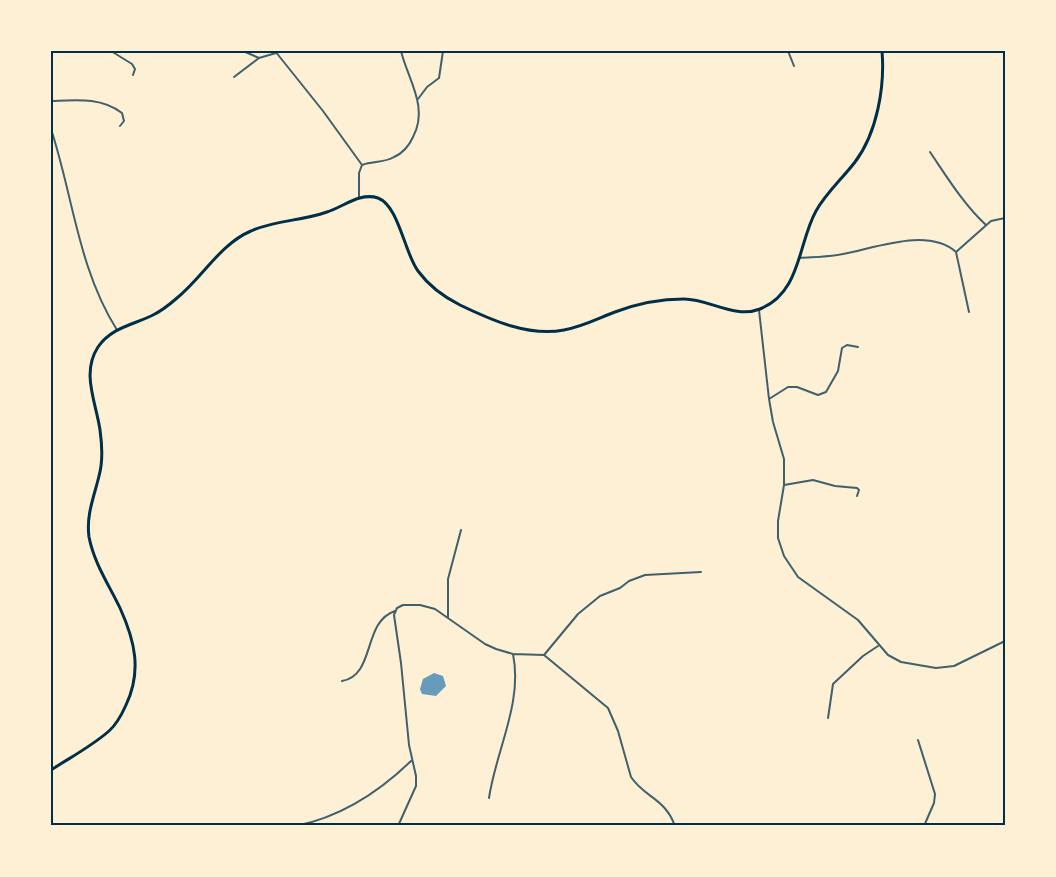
<svg xmlns="http://www.w3.org/2000/svg" width="1056" height="877" viewBox="0 0 1056 877" font-family="'Fira Sans Condensed',sans-serif">
<style>
.water{fill:#669bbc}
.lines{fill:none;stroke-linecap:round;stroke-linejoin:round}
.minor{stroke:#3f606c;stroke-width:2}
.tertiary{stroke:#3f606c;stroke-width:2}
.secondary{stroke:#003049;stroke-width:3}
.neatline{fill:none;stroke:#003049;stroke-width:2}
</style>
<rect width="100%" height="100%" fill="#fdf0d5"/>
<path class="water" d="M 434,673 L 443,676 L 446,686 L 436,696 L 422,694 L 420,689 L 423,679 Z"/>
<g class="lines">
<path class="minor" d="M 111,51 L 132,64 L 135,69 L 133,75
M 243,51 L 259,58 L 276,53
M 275,51 L 323,111 L 362,165
M 788,51 L 794,66
M 51,67 L 51,90
M 234,77 L 259,58
M 418,99 L 427,87 L 439,78 L 443,51
M 51,101 C 76,100 101,97 122,113 L 124,121 L 120,126
M 51,129 C 73,196 78,268 117,330
M 930,152 C 947,177 964,205 986,225
M 956,252 L 969,312
M 800,258 C 814,257 829,257 843,254 C 875,248 928,227 956,252 L 991,221 L 1005,218
M 759,310 L 769,399 L 773,422 L 784,459 L 784,485 L 778,521 L 778,538 L 784,556 L 798,577 L 858,620 L 888,655 L 901,662 L 936,668 L 954,666 L 1005,641
M 769,399 L 788,387 L 797,387 L 818,395 L 826,392 L 838,371 L 842,348 L 847,345 L 858,347
M 784,485 L 813,480 L 835,486 L 857,488 L 859,490 L 857,496
M 448,617 L 448,579 L 461,530
M 544,655 L 578,614 L 600,596 L 620,588 L 629,581 L 645,575 L 701,572
M 342,681 C 376,675 362,622 395,611
M 828,718 L 833,684 L 863,656 L 878,646
M 918,740 L 935,794 L 934,803 L 924,826
M 489,798 C 496,750 523,703 513,654
M 296,826 C 340,817 379,792 411,761
M 398,826 L 416,786 L 416,776 L 409,745 L 401,663 L 394,615 L 397,608 L 403,605 L 420,605 L 435,609 L 485,644 L 496,649 L 513,654 L 544,655 L 608,708 L 618,731 L 631,777 C 645,798 665,798 675,826"/>
<path class="tertiary" d="M 359,198 L 359,173 L 362,165 C 373,161 384,163 394,157 C 403,153 409,146 413,137 C 429,107 408,80 401,51"/>
<path class="secondary" d="M 51,770 C 71,757 92,746 109,731 C 117,724 122,714 126,705 C 142,671 135,641 120,608 C 109,585 94,563 89,537 C 86,515 94,497 99,476 C 103,462 102,444 100,430 C 96,402 81,373 98,347 C 111,328 132,325 151,316 C 160,312 169,305 177,298 C 202,278 220,244 251,231 C 275,220 302,221 327,212 C 343,207 360,192 378,198 C 399,206 404,252 418,271 C 429,286 444,297 460,305 C 491,320 529,337 564,330 C 582,327 599,318 615,312 C 636,304 662,299 684,299 C 709,299 735,319 760,309 C 801,293 798,243 816,211 C 826,193 842,179 855,162 C 877,133 885,87 882,51"/>
</g>
<rect width="1056" height="877" fill="none" stroke="#fdf0d5" stroke-width="105"/>
<rect x="52" y="52" width="952" height="772" class="neatline"/>
</svg>
